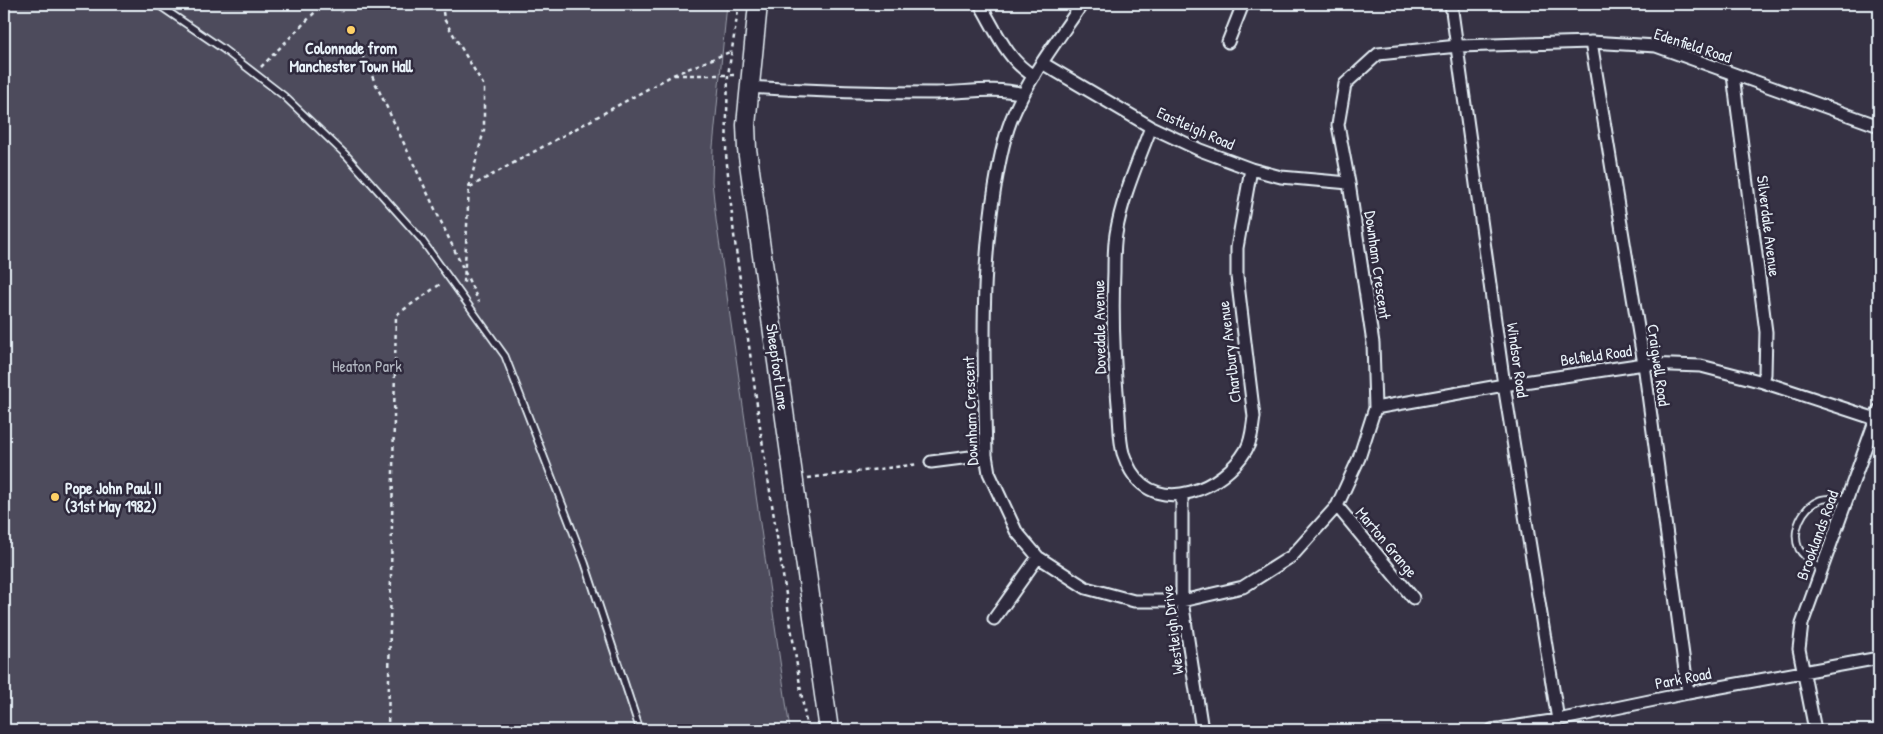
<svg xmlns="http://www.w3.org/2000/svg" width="1883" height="734" viewBox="0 0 1883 734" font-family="'Patrick Hand',sans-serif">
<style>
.green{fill:#4d4b5c;stroke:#9a9eaa}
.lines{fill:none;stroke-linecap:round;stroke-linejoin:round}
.lane-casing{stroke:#e8f1f8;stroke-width:9}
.street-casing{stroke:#e8f1f8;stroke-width:15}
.primary-casing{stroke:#e8f1f8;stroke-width:21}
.path{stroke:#e8f1f8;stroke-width:2.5;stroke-dasharray:4 4;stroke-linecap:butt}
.lane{stroke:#2f2a3d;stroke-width:5.5}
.street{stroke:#2f2a3d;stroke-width:11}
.primary{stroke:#2f2a3d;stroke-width:18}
.poi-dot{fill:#ffd166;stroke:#2f2a3d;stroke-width:2}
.labels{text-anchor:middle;stroke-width:5;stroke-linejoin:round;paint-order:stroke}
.street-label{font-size:16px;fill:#e8f1f8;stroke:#2f2a3d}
.poi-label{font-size:16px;font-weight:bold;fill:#e8f1f8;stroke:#2f2a3d}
.park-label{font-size:16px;fill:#b2b7c1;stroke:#2f2a3d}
</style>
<rect width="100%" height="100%" fill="#363244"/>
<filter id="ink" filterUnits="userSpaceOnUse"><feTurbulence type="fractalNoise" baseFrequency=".02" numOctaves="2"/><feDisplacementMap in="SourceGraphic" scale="10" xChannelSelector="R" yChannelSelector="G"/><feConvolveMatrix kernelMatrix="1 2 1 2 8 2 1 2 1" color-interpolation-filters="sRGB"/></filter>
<g filter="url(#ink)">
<path class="green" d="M 4,4 L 727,4 L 713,147 L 712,181 L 716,220 L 790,730 L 4,730 Z"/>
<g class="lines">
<defs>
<path id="lane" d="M 157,4 L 223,49 L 284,96 L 347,156 L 421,239 L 505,356 L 585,563 L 640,730
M 1822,570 C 1814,564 1804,558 1799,549 C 1791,531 1802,507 1820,500 C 1828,497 1839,499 1847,499"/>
<path id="street" d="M 980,4 C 995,29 1008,62 1034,76
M 1082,4 C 1057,41 1028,78 1011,120 C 1003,141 999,164 995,187 C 980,275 984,366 986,455 L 989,473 L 1016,531 L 1038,557 L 1086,588 L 1134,601 L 1182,601 L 1243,587 L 1292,556 L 1337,506 L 1359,458 L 1375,408 L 1373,343 L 1349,183 L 1338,125 L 1345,84 L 1378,54 L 1458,46 L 1591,42 L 1656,46 L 1879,126
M 1451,4 L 1504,385 L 1558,720
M 1228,42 L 1243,4
M 1591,42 L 1644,364 L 1688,693
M 1042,63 L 1151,127 L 1200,150 L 1251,169 L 1281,177 L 1349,183
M 1733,75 L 1766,332 L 1765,374 L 1763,382
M 749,87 C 811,91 873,93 936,93 C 964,93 995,86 1023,94
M 1151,127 C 1138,162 1122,197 1116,234 C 1114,246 1114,260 1114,272 C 1112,316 1114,360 1118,404 C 1120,420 1119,439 1123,453 C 1125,459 1128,466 1131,471 C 1159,517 1224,488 1246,450 C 1252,440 1252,429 1254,417 L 1237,276 L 1237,248 L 1251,169
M 1375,408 L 1504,385 L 1644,364 L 1701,366 L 1763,382 L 1876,419
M 931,462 L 986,455
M 1182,494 L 1182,601 L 1202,730
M 1337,506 L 1413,598
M 994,619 L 1038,557
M 1492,730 L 1558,720 L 1688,693 L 1879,658
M 1815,730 L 1799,649 L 1802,624 L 1879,410"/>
<path id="primary" d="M 758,4 L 746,125 L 747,149 L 829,730"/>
</defs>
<use href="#lane" class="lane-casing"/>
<use href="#street" class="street-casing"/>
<use href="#primary" class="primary-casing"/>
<path class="path" d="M 338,4 L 342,12
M 442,4 L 444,19 L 484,86 L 484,130 L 469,187 L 464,283
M 739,4 L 728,75 L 726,154 L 734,235 L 760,427 L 807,730
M 4,8 L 7,4
M 355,40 L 479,302
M 261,67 L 323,4
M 674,75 L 736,75
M 470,187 L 673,75 L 732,51
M 808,478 L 919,464
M 388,730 L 396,315 L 442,283"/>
<use href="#lane" class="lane"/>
<use href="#street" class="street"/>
<use href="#primary" class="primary"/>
</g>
</g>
<g class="poi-dot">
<circle cx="351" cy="30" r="5"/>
<circle cx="55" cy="497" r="5"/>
</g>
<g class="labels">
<g class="street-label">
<text transform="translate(1693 45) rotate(18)" y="6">Edenfield Road</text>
<text transform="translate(1196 128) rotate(24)" y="6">Eastleigh Road</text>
<text transform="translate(1769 226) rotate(83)" y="6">Silverdale Avenue</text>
<text transform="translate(1378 265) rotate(82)" y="6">Downham Crescent</text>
<text transform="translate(1099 327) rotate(-91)" y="6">Dovedale Avenue</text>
<text transform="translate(1229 352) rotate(-97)" y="6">Charlbury Avenue</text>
<text transform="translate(1596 355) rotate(-8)" y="6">Belfield Road</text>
<text transform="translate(1518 360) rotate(82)" y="6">Windsor Road</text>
<text transform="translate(1659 365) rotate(82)" y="6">Craigwell Road</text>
<text transform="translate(778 367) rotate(82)" y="6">Sheepfoot Lane</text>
<text transform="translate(970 411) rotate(-92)" y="6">Downham Crescent</text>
<text transform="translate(1817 535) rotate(-70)" y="6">Brooklands Road</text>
<text transform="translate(1387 542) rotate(50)" y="6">Marton Grange</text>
<text transform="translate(1172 630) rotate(-97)" y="6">Westleigh Drive</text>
<text transform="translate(1683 678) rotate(-11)" y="6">Park Road</text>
</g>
<g class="poi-label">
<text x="351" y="54">Colonnade from<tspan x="351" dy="18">Manchester Town Hall</tspan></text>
<text x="65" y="494" text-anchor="start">Pope John Paul II<tspan x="65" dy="18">(31st May 1982)</tspan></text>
</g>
<g class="park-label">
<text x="367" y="372">Heaton Park</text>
</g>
</g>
<rect width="1883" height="734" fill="none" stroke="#2f2a3d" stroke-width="20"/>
<rect x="10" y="10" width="1863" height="714" fill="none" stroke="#e8f1f8" stroke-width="2" filter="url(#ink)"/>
</svg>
